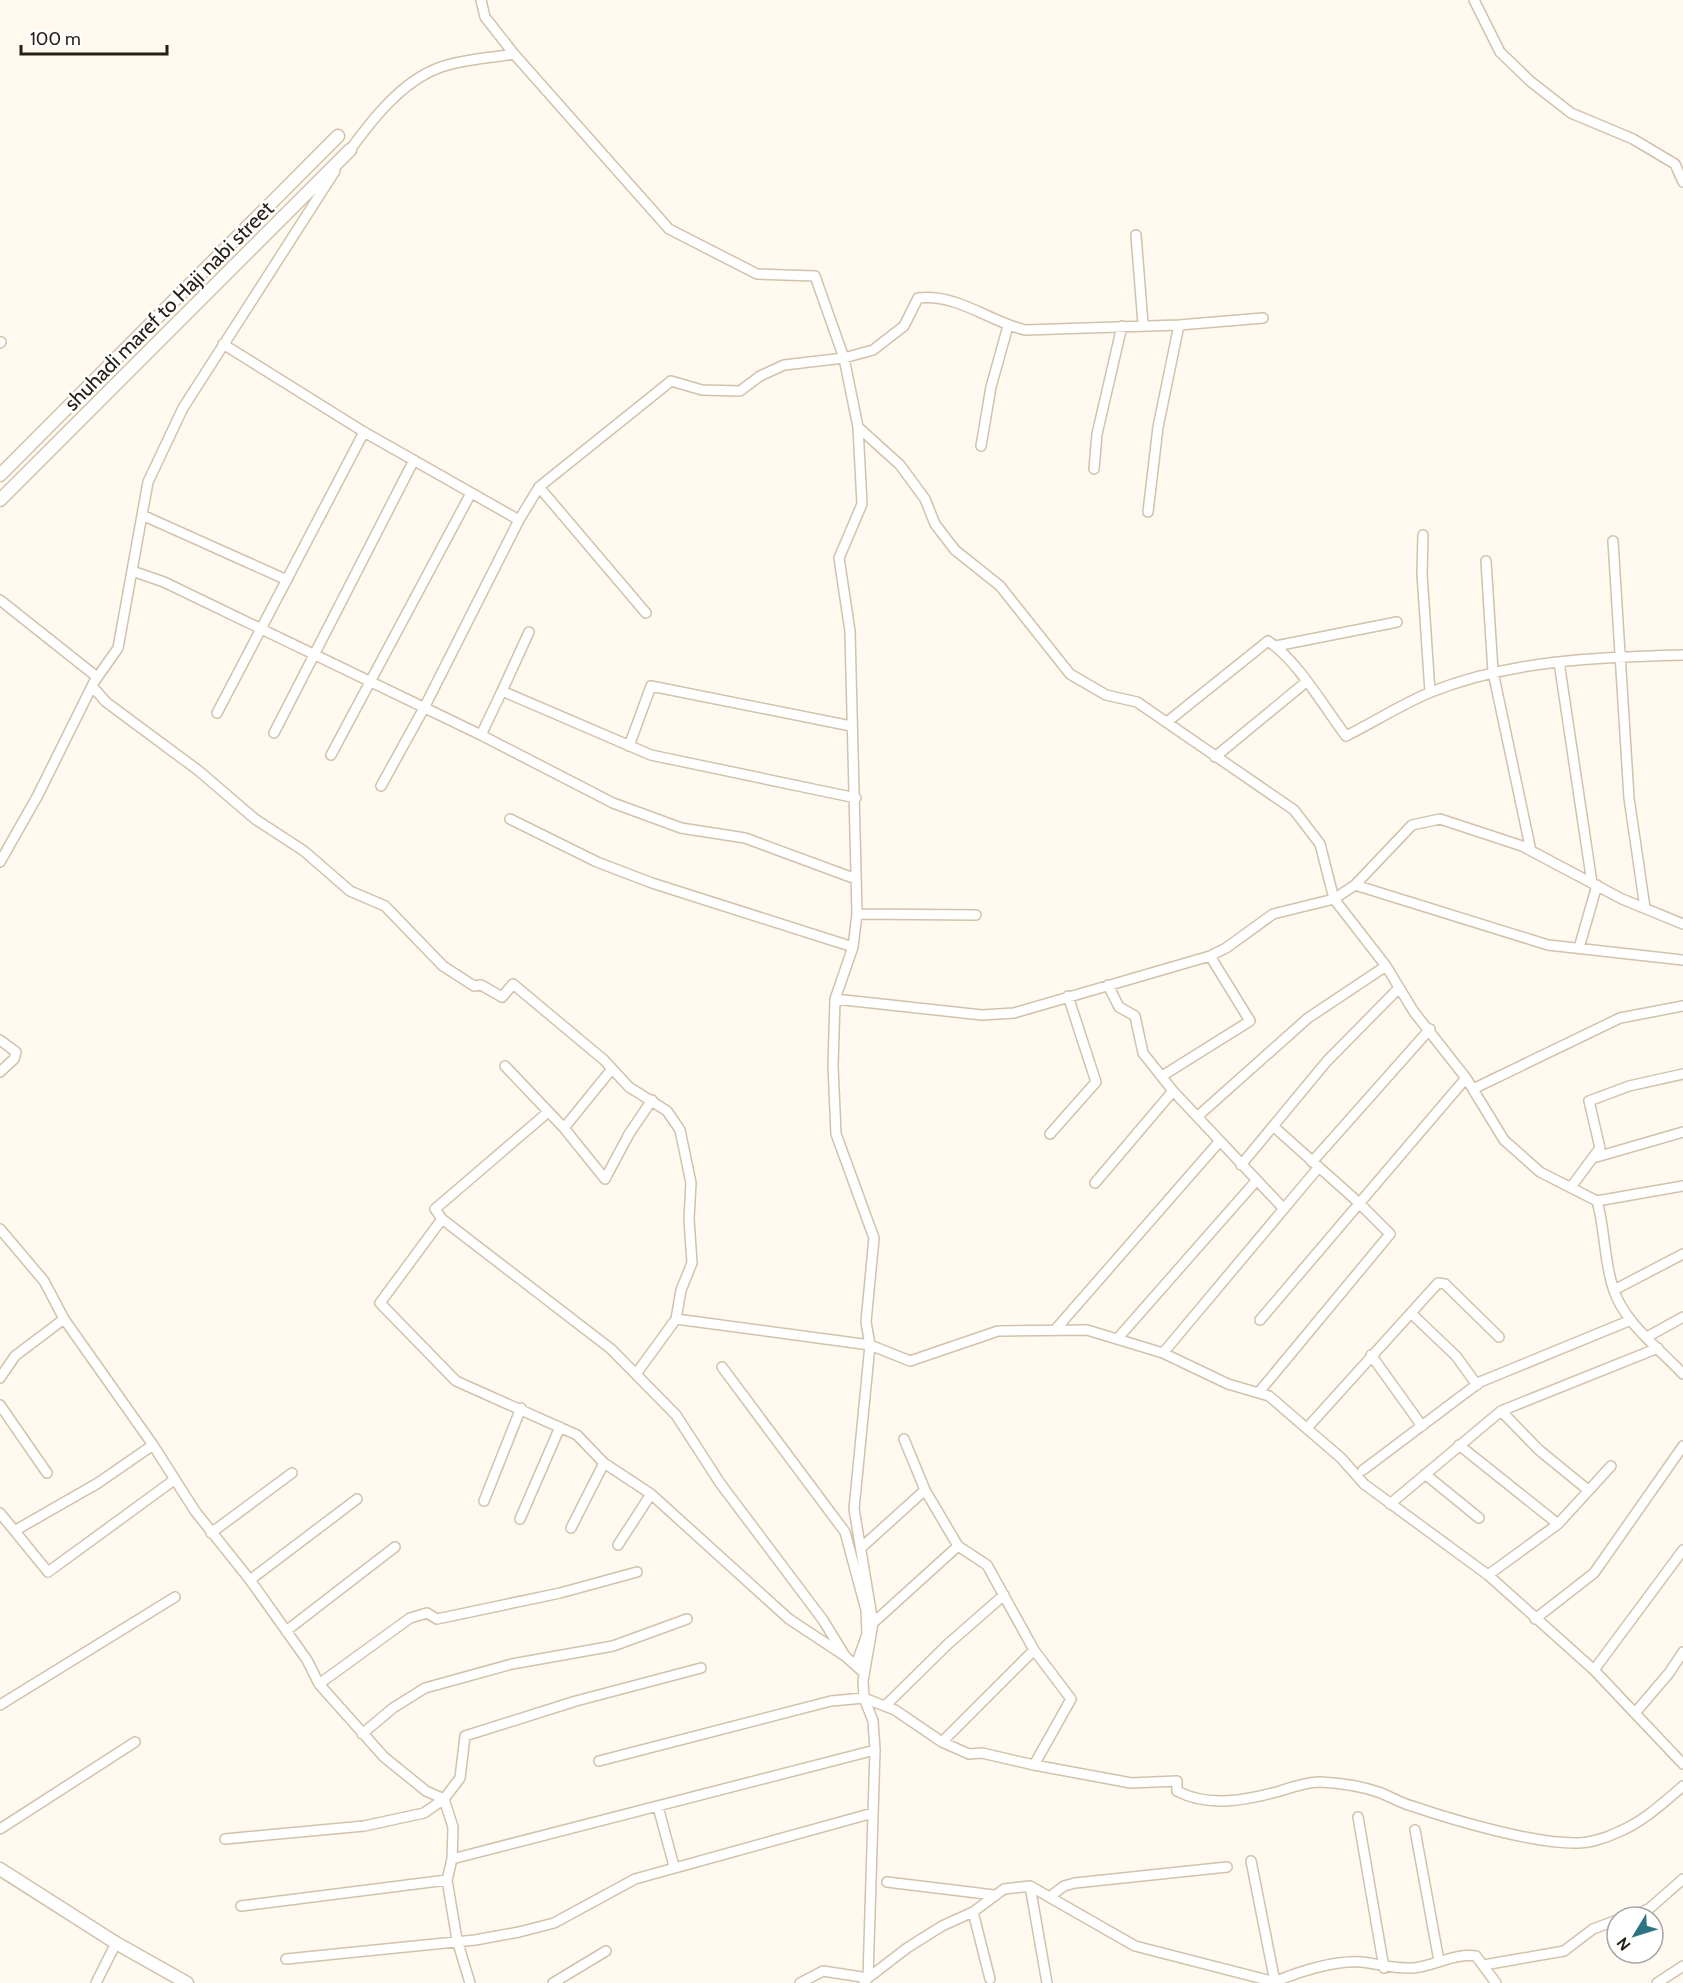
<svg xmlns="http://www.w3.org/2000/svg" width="1683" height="1983" viewBox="0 0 1683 1983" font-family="Cabin,sans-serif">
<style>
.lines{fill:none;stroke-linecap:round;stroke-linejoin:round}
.street-casing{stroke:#d2c2ab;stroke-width:12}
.secondary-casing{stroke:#d2c2ab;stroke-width:15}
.street{stroke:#fff;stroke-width:9}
.secondary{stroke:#fff;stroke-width:12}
.labels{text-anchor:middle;stroke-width:5;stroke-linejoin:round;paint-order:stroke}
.street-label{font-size:21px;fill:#251f16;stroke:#fff}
</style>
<rect width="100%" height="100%" fill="#fff9ef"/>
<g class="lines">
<defs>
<path id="street" d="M 481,0 L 485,17 L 514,54 L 669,229 L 757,274 L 815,276 L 844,358 L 858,427 L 862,504 L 839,558 L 850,631 L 857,914 L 853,947 L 835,999 L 833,1066 L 836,1134 L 874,1238 L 866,1322 L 870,1345 L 854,1509 L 873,1623 L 863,1681 L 864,1698 L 873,1721 L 875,1750 L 868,1978 L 864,1983
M 1474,0 L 1500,52 L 1530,81 L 1571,113 L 1633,139 L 1675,164 L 1683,182
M 347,154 C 371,121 401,81 441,67 C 463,59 491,58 514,54
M 1136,235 L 1143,324
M 0,343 L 1,342
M 223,344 L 364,432 L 519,520
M 858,427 L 900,465 L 925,499 L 935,524 L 955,550 L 1000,586 L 1070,674 L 1106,695 L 1137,702 L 1294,810 L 1320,844 L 1334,899 L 1386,966 L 1414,1012 L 1466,1078 L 1504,1140 L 1540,1172 L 1597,1201 C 1605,1229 1604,1260 1613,1288 C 1624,1323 1659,1348 1683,1374
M 981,446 L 991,387 L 1008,326
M 1094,469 L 1097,434 L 1122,326
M 539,487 L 646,613
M 1148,512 L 1158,427 L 1179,325
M 142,515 L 287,580
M 1423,535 L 1422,574 L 1430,692
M 1613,541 L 1629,798 L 1645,908
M 1486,561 L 1493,672 L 1531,851
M 132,571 L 164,582 L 481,735 L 613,803 L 681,828 L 745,838 L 856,879
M 0,600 L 97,677
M 1276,646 L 1397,622
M 1559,662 L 1592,883
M 92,686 L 106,702 L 199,771 L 255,819 L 304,851 L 350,891 L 385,906 L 443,966 L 474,986 L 481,985 L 502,997 L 513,984 L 604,1060 L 629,1087 L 667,1111 L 680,1130 L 691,1183 L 689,1219 L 692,1263 L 681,1290 L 676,1319 L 636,1374
M 502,691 L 529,632
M 217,713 L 364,432
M 1167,722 L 1268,641 C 1298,661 1324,707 1346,736 C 1374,722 1402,704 1431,692 C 1511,660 1599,657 1683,655
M 274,733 L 414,460
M 481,735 L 502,691 L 651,755 L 856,798
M 629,746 L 651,686 L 851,726
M 331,755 L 471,493
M 1215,757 L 1306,682
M 381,786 L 424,708 L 519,520 L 539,487 L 671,381 L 702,390 L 740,391 L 760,376 L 784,365 L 844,358 L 873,350 L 904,326 L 918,298 C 959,294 988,321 1025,330 L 1179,325 L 1263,318
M 510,819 L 597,862 L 652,883 L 853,947
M 0,862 L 38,795 L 94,682 L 118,648 L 148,482 L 183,408 L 335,171
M 1355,885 L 1548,945 L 1683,960
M 857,914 L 976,915
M 1579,948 L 1597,885
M 1108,985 L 1119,1007 L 1135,1016 L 1143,1053 L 1173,1091 L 1284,1209
M 835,999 L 982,1015 L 1014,1013 L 1210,956 L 1226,948 L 1273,914 L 1334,899 L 1355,885 L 1412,825 L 1440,819 L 1522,846 L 1622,899 L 1683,924
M 0,1040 L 16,1052 L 14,1059 L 0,1072
M 505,1066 L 564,1128 L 605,1179 L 629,1134 L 652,1100
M 1162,1076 L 1250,1021 L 1210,956
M 1473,1089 L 1620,1018 L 1683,1006
M 547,1113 L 435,1209 L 442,1219 L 611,1349 L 676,1415 L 720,1483 L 823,1620 L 845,1656
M 1198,1116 L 1308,1018 L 1386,966
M 564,1128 L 611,1070
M 1050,1134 L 1096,1082 L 1068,996
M 1593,1158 L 1683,1132
M 1312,1162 L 1430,1029
M 1241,1165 L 1327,1061 L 1398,989
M 1095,1183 L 1173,1091
M 1571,1187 L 1600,1148 L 1589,1101 L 1629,1086 L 1683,1074
M 1597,1201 L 1683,1186
M 442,1219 L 380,1303 L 456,1381 L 577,1435 L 604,1463 L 651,1494 L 789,1619 L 845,1656 L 863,1672
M 0,1229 L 44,1281 L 64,1319 L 153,1445 L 195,1511 L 250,1580 L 307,1660 L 319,1684 L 384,1757 L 426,1791 L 444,1799 L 453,1827 L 452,1859 L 447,1880 L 457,1940 L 470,1983
M 1614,1290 L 1683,1254
M 1413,1315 L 1456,1356 L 1477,1385
M 676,1319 L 870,1345 L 910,1361 L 998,1331 L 1087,1330 L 1163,1353 L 1228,1384 L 1269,1396 L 1341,1458 L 1364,1484 L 1488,1575 L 1594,1670 L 1683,1764
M 1260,1320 L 1466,1078
M 1055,1330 L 1219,1142
M 1647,1337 L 1683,1317
M 1118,1338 L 1256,1181
M 1163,1353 L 1318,1168
M 1371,1355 L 1422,1426
M 722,1367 L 845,1532 L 866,1610 L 867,1634 L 856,1665
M 0,1378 L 15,1356 L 64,1319
M 1259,1392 L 1390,1234 L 1358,1202 L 1273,1126
M 0,1405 L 47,1473
M 1501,1411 L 1539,1450 L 1588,1490
M 1307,1428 L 1438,1283 L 1445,1284 L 1499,1337
M 904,1439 L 925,1490 L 958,1546 L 987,1565 L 1034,1650 L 1071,1699 L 1034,1765
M 1459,1445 L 1558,1524
M 1363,1470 L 1480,1382 L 1631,1320
M 1425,1474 L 1479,1518
M 484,1501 L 521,1408
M 1390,1504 L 1501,1411 L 1658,1348
M 0,1513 L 48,1572 L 174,1480
M 520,1519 L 560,1427
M 571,1528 L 604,1463
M 16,1530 L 98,1483 L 153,1445
M 211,1533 L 292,1473
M 618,1545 L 651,1494
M 862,1547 L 925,1490
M 1488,1575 L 1558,1524 L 1611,1466
M 250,1580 L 357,1499
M 1535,1619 L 1594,1573 L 1683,1446
M 873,1623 L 958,1546
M 286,1631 L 395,1547
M 1594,1670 L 1683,1550
M 319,1684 L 410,1618 L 427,1613 L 437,1619 L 560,1593 L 637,1572
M 0,1705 L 175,1597
M 885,1706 L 948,1644 L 1004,1595
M 1635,1713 L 1669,1673 L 1683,1652
M 362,1734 L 393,1708 L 425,1688 L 512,1664 L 613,1646 L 687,1619
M 942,1742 L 1034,1650
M 599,1761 L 831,1701 L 864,1698 L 895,1710 L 942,1742 L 969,1754 L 982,1753 L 1034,1765 L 1131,1783 L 1177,1781 L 1177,1791 C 1209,1808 1247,1800 1280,1791 C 1292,1787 1307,1782 1320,1782 C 1338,1783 1361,1786 1378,1792 C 1390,1796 1400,1803 1412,1806 C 1453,1820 1534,1844 1577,1843 C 1589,1843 1606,1838 1616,1833 C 1643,1822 1662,1804 1683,1786
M 658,1807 L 674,1866
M 1358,1817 L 1384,1968
M 0,1829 L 135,1742
M 1415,1830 L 1439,1961
M 225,1839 L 364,1826 L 424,1813 L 444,1799 L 460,1778 L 465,1736 L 576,1701 L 701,1668
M 452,1859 L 875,1750
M 1251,1861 L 1275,1982
M 887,1882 L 994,1895
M 1030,1886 L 1047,1983
M 1052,1895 L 1064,1886 L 1075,1883 L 1227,1867
M 241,1906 L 447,1880
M 973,1912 L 990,1979
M 1632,1917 L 1650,1908 L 1683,1879
M 286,1959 L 475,1940 L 519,1932 L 554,1923 L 635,1879 L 873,1813
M 1484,1965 L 1564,1951 L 1593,1929 L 1617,1920
M 96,1983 L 116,1943
M 553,1983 L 606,1951
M 800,1983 L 823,1971 L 868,1978 L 907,1948 L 942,1926 L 973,1912 L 1004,1889 L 1030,1886 L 1135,1946 L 1275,1982
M 1272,1983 C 1297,1972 1334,1960 1362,1962 C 1379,1964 1394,1969 1413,1968 C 1434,1966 1454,1953 1476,1956 L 1496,1983
M 1657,1983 L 1683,1966"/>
<path id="secondary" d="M 0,475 L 338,136
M 0,500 L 350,150
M 0,1869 L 116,1943 L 187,1983"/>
</defs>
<use href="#street" class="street-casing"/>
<use href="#secondary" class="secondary-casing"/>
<use href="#street" class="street"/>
<use href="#secondary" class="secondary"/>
</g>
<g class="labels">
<g class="street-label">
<text transform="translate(169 306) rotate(-45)" y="7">shuhadi maref to Haji nabi street</text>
</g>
</g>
<g transform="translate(1635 1935) rotate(232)"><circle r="28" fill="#ffffff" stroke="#a8a5a2" stroke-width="1.5"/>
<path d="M0-4.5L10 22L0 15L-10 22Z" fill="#2e7381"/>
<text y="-9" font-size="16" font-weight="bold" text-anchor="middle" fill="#251f16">N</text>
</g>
<path d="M21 45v9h146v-9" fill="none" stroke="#251f16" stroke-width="3"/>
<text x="30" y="45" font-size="18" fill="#251f16" stroke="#ffffff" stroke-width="4.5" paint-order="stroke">100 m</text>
</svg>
